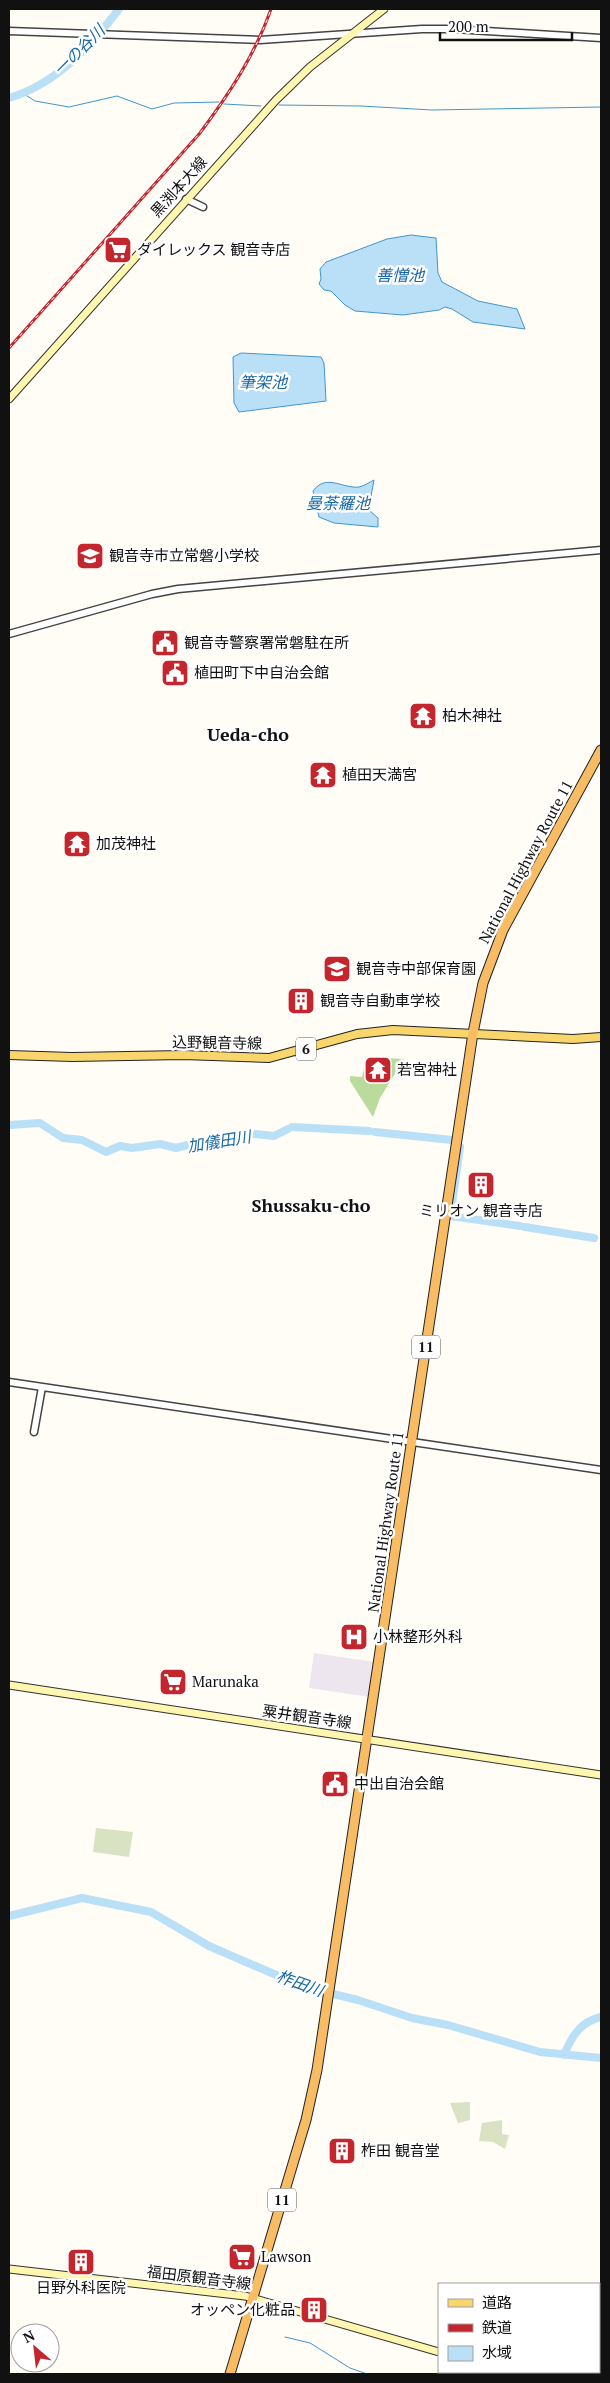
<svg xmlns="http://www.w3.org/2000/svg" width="610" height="2383" viewBox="0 0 610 2383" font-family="'PT Serif','Noto Sans JP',serif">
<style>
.industrial{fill:#eee6ef}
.forest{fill:#b9dc9c}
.cemetery{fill:#d9e3c4}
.water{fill:#b9e0f7;stroke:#3f96cf}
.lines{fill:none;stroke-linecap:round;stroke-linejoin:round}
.stream{stroke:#3f96cf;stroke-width:1}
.river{stroke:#b9e0f7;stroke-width:8}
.tertiary-casing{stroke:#444;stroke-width:9}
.secondary-casing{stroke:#333;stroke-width:9}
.primary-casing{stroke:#222;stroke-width:10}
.trunk-casing{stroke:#222;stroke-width:11}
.tertiary{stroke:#fff;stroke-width:6}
.secondary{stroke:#fff6b0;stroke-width:7}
.primary{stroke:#f9d66b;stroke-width:8}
.trunk{stroke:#f7bc64;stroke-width:9}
.rail-casing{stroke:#c4262e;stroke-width:3}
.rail{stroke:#fff;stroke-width:1;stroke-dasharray:4;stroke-linecap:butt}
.labels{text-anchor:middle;stroke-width:5;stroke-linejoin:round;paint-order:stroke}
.shield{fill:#fff;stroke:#585858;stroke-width:1}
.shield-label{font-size:14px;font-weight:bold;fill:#111}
.street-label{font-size:15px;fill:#111;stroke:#fff}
.poi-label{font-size:15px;fill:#111;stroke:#fff;text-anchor:start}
.water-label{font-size:16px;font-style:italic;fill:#1768a6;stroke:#fff}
.quarter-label{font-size:18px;font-weight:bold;fill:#111;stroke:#fff}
</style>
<rect width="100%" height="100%" fill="#fffdf5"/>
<path class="industrial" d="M 314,1653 L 375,1662 L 370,1697 L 309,1688 Z"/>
<path class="forest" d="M 367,1057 L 404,1059 L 380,1098 L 373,1117 L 350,1081 L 350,1076 L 362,1077 Z"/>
<path class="cemetery" d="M 96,1828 L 133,1832 L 129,1857 L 93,1852 Z
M 470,2102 L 470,2120 L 458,2123 L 450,2103 Z
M 502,2120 L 502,2134 L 509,2135 L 505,2149 L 493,2142 L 479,2141 L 482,2123 Z"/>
<path class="water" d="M 411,235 L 436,238 L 438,273 L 442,282 L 478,301 L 517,309 L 525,329 L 473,322 L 452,309 L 445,307 L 439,310 L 403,315 L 355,311 L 345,305 L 331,291 L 324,290 L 319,284 L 321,279 L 320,269 L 326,262 L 387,239 Z
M 241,353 L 321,357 L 324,363 L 326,401 L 239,412 L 234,403 L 233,357 Z
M 374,480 L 369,507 L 370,511 L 378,518 L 378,527 L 334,523 L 319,517 L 313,491 C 326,473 343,489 359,487 C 364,486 370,482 374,480 Z"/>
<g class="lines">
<path class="stream" d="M 24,94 L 35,101 L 69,107 L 117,96 L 152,109 L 174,103 L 219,102
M 224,104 L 261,106
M 279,105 L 361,106 L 432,110 L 601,107
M 285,2337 L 310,2343 L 350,2368 L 367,2374"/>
<path class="river" d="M 9,98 C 56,84 90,47 119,9
M 9,1125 L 40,1123 L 63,1138 L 82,1140 L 106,1152 L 120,1146 L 132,1148 L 160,1144 L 176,1148 L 220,1137 L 255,1134 L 274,1136 L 288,1129
M 292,1127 L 369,1131
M 375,1132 L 452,1140
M 451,1211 L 460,1147
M 451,1216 L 520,1226
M 525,1227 L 594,1238
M 9,1916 L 82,1898 L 151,1912 L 209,1946 L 304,1987 L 358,2000 L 412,2018 L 448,2025 L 540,2052 L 601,2058
M 564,2055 C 572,2036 580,2022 601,2017"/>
<defs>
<path id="tertiary" d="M 9,31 L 260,40 L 422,29 L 455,29 L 601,38
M 186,199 L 203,207
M 9,634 L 152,594 L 178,589 L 601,550
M 9,1382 L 601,1470
M 34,1432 L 42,1387"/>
<path id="secondary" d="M 9,399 L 276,100 L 310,67 L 384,9
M 9,1685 L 601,1775
M 9,2269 L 245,2296 L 439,2352
M 511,2372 L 536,2374"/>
<path id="primary" d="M 9,1055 L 72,1057 L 183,1055 L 269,1058 L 357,1034 L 393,1030 L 573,1039 L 601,1037"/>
<path id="trunk" d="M 230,2374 L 306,2120 L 317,2070 L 473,1033 L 483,983 L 503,930 L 601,750"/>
</defs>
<use href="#tertiary" class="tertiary-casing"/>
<use href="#secondary" class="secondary-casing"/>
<use href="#primary" class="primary-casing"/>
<use href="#trunk" class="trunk-casing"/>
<use href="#tertiary" class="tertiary"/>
<use href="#secondary" class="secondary"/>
<use href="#primary" class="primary"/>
<use href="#trunk" class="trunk"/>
<defs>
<path id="rail" d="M 9,348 L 200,133 C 229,94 255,55 271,9"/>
</defs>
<use href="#rail" class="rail-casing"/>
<use href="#rail" class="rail"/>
</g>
<defs>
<symbol id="supermarket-square" viewBox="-11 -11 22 22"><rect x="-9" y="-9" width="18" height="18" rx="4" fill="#c4262e" stroke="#fff"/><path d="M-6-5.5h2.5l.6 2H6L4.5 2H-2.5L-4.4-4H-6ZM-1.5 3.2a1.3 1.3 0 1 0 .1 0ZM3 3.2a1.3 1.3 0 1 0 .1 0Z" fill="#fff"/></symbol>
<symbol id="school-square" viewBox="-11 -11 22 22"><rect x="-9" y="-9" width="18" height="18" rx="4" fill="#c4262e" stroke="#fff"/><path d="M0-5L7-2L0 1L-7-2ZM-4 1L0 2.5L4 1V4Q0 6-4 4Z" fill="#fff"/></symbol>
<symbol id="civic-square" viewBox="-11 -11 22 22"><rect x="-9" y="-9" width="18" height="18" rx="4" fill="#c4262e" stroke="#fff"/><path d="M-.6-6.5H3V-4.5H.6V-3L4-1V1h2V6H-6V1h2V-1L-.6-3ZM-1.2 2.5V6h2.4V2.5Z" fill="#fff"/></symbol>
<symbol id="temple-square" viewBox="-11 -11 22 22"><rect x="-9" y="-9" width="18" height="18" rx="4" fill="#c4262e" stroke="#fff"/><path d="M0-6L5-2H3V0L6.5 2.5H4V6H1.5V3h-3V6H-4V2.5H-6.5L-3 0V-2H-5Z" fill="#fff"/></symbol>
<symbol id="building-square" viewBox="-11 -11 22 22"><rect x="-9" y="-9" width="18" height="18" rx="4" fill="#c4262e" stroke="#fff"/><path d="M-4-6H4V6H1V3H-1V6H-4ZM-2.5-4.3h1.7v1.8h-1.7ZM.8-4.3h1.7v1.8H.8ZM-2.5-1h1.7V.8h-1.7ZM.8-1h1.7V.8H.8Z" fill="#fff"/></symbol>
<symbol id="hospital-square" viewBox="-11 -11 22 22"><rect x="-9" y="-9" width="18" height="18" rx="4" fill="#c4262e" stroke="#fff"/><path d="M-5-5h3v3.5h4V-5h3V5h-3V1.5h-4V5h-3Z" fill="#fff"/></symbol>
</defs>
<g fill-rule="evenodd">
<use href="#supermarket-square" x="102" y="234" width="32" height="32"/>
<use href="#school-square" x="74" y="540" width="32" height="32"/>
<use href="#civic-square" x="149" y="627" width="32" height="32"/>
<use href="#civic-square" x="159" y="657" width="32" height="32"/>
<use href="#temple-square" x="407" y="700" width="32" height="32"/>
<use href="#temple-square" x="307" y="759" width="32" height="32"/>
<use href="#temple-square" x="61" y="828" width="32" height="32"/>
<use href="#school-square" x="321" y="953" width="32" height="32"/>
<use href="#building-square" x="285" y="985" width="32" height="32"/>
<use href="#temple-square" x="362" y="1054" width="32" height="32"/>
<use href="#building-square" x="465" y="1169" width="32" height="32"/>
<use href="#hospital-square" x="338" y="1621" width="32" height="32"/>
<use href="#supermarket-square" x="157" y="1666" width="32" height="32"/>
<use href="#civic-square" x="319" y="1768" width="32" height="32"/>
<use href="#building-square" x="326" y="2135" width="32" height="32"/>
<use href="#supermarket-square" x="226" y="2241" width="32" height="32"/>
<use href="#building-square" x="65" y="2246" width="32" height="32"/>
<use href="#building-square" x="298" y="2294" width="32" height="32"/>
</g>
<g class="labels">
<g class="shield">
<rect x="296" y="1037.5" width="20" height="23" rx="4"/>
<rect x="412" y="1335.5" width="28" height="23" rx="4"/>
<rect x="268" y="2188.5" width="28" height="23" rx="4"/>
</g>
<g class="shield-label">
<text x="306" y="1054">6</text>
<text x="426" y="1352">11</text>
<text x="282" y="2205">11</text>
</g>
<g class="street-label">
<text transform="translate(179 187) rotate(-48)" y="5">黒渕本大線</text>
<text transform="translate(526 862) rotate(-62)" y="5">National Highway Route 11</text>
<text transform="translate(217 1043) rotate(1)" y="5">込野観音寺線</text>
<text transform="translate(386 1522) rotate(-82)" y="5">National Highway Route 11</text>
<text transform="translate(307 1717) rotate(8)" y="5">粟井観音寺線</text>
<text transform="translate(199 2278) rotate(7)" y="5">福田原観音寺線</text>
</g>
<g class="poi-label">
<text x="137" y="255">ダイレックス 観音寺店</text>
<text x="109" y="561">観音寺市立常磐小学校</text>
<text x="184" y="648">観音寺警察署常磐駐在所</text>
<text x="194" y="678">植田町下中自治会館</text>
<text x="442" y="721">柏木神社</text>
<text x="342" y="780">植田天満宮</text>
<text x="96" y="849">加茂神社</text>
<text x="356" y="974">観音寺中部保育園</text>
<text x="320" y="1006">観音寺自動車学校</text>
<text x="397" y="1075">若宮神社</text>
<text x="481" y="1216" text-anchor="middle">ミリオン 観音寺店</text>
<text x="373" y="1642">小林整形外科</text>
<text x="192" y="1687">Marunaka</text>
<text x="354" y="1789">中出自治会館</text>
<text x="361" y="2156">柞田 観音堂</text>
<text x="261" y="2262">Lawson</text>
<text x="81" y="2293" text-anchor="middle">日野外科医院</text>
<text x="295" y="2315" text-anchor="end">オッペン化粧品</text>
</g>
<g class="water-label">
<text transform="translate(79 50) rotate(-45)" y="6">一の谷川</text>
<text x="400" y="281">善憎池</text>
<text x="263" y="388">筆架池</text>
<text x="338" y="509">曼荼羅池</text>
<text transform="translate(219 1141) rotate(-9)" y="6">加儀田川</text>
<text transform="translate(300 1983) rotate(20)" y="6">柞田川</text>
</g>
<g class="quarter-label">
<text x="248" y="741">Ueda-cho</text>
<text x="311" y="1212">Shussaku-cho</text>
</g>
</g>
<rect width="610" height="2383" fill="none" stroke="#111111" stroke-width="20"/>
<rect x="438" y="2283" width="162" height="90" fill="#ffffff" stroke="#a0a0a0"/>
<rect x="448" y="2299" width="25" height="8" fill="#f9d66b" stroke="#a0a0a0"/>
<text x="482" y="2308" font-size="15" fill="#111111">道路</text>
<rect x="448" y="2324" width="25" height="8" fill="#c4262e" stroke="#a0a0a0"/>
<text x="482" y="2333" font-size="15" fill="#111111">鉄道</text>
<rect x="448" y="2346" width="25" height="15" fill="#b9e0f7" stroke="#a0a0a0"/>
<text x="482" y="2358" font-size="15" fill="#111111">水域</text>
<g transform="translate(35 2348) rotate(332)"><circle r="24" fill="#ffffff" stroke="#a0a0a0"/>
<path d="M0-4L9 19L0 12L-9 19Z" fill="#c4262e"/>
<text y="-8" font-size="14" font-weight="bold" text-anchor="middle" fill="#111111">N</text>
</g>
<path d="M440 32v8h132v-8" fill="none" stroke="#111111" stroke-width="2.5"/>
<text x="448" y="32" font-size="15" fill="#111111" stroke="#ffffff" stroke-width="4" paint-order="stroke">200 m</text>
</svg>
